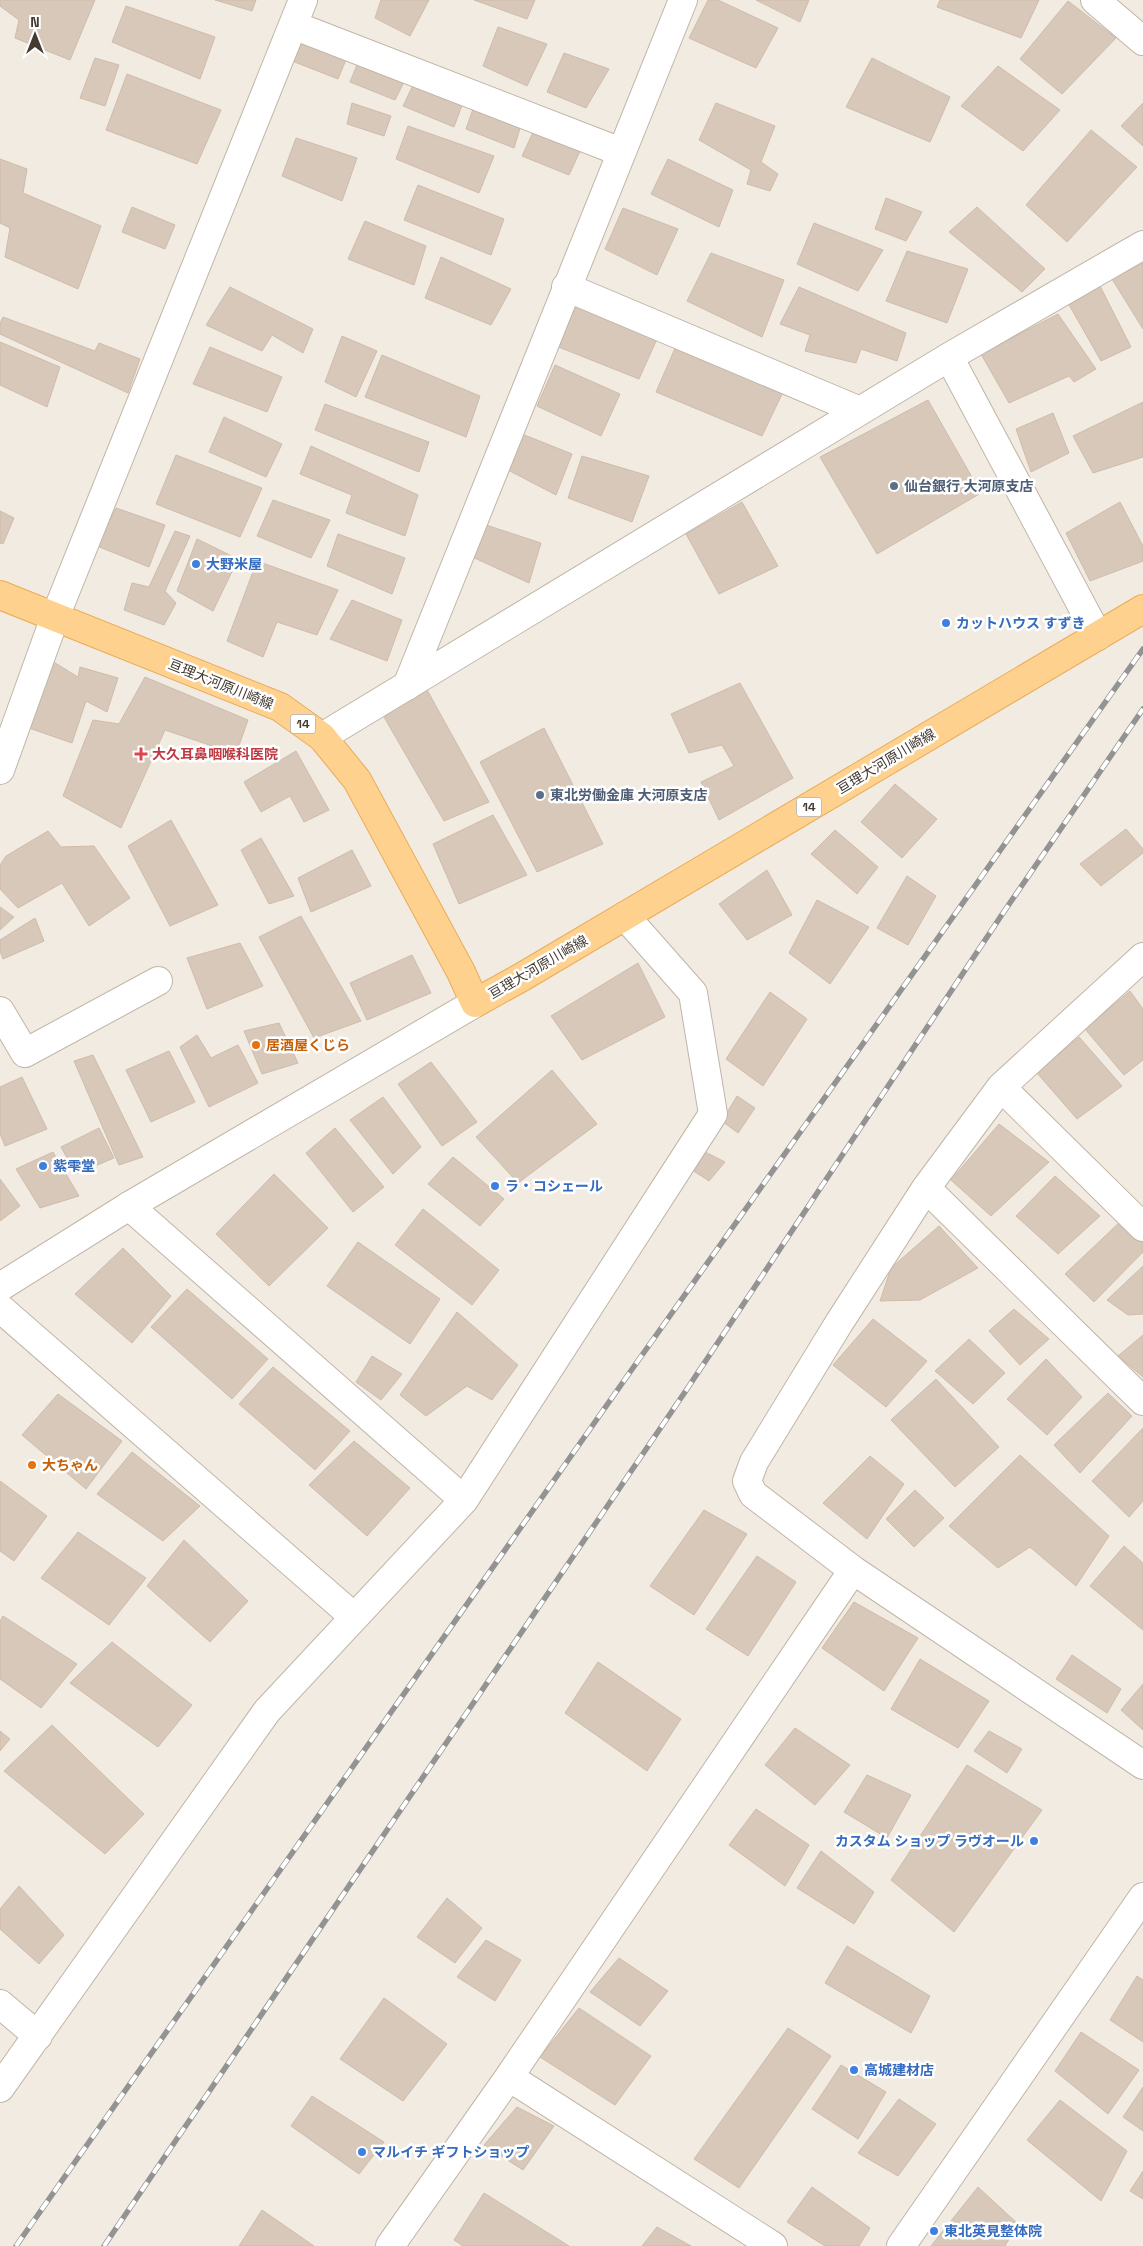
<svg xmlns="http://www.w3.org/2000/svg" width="1143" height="2246" viewBox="0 0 1143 2246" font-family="'Space Grotesk','Noto Sans JP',sans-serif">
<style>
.building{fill:#d7c8ba;stroke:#cfbcaa}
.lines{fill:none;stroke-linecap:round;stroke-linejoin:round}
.minor-casing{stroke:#c1b5a7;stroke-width:30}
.tertiary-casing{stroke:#c1b5a7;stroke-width:30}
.primary-casing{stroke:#e9ac59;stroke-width:30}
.minor{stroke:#fff;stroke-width:28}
.tertiary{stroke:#fff;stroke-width:28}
.primary{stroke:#ffd18e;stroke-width:28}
.rail-casing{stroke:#939393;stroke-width:5.5}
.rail{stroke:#fff;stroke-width:4;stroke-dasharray:11;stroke-linecap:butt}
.service-dot{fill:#5c6f8a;stroke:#fff;stroke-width:2}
.shop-dot{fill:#3f7fe0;stroke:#fff;stroke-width:2}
.health-dot{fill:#e0444e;stroke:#fff;stroke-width:2}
.food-dot{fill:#e8710a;stroke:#fff;stroke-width:2}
.labels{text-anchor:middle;stroke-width:5;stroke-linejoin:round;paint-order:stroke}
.shield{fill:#fff;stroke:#7c7670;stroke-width:1}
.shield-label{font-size:12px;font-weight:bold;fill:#443b32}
.service-label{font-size:14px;font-weight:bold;fill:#4e5e75;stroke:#fff;text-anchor:start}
.shop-label{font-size:14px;font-weight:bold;fill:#366cbe;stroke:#fff;text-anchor:start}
.street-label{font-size:14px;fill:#443b32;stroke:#fff}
.health-label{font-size:14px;font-weight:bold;fill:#be3a42;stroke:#fff;text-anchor:start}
.food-label{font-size:14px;font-weight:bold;fill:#c56008;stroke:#fff;text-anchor:start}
</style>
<rect width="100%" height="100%" fill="#f2ebe2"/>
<path class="building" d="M 0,0 L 95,0 L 70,60 L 15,38 L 19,20 L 0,6 Z
M 215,0 L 256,0 L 252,11 Z
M 381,0 L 429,0 L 410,36 L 375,18 Z
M 474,0 L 535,0 L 527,19 Z
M 708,0 L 718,0 L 778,28 L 756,68 L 689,38 Z
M 756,0 L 809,0 L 800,22 Z
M 940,0 L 1039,0 L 1021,38 L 937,7 Z
M 1068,1 L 1116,38 L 1062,94 L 1020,59 Z
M 126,6 L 215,37 L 200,79 L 112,42 Z
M 498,27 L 547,44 L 527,86 L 483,66 Z
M 297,40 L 348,55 L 338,79 L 292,61 Z
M 564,53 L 609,69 L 586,108 L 547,92 Z
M 95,58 L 119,65 L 105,106 L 80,98 Z
M 872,58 L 950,97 L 930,142 L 846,107 Z
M 359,60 L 406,78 L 395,100 L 350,82 Z
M 998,66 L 1060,110 L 1023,151 L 961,106 Z
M 127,74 L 221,110 L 197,164 L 106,130 Z
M 414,83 L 464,100 L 454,127 L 403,106 Z
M 352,103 L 391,116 L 384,136 L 347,124 Z
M 716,103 L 775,126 L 761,162 L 778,174 L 770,191 L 747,184 L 751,170 L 699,140 Z
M 1143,103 L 1143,146 L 1121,126 Z
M 474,106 L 522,122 L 514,148 L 466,129 Z
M 408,126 L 494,156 L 479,193 L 396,159 Z
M 535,128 L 581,149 L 569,175 L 522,156 Z
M 1091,130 L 1137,167 L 1067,242 L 1026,205 Z
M 296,138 L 357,158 L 342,201 L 282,176 Z
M 0,159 L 27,169 L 23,193 L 101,226 L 78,289 L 5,257 L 10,228 L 0,223 Z
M 668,159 L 733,190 L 719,227 L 651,194 Z
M 418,185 L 504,219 L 491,255 L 404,220 Z
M 886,198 L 922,212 L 906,241 L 875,229 Z
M 132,207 L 175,225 L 165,249 L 122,232 Z
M 977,207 L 1045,269 L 1022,292 L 949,232 Z
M 623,208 L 678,229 L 657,275 L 605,249 Z
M 365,221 L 426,246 L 414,285 L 348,259 Z
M 814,223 L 883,250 L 858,291 L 797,264 Z
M 907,251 L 968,269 L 947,323 L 886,301 Z
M 711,253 L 784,280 L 762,337 L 687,301 Z
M 441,257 L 511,289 L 491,325 L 425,298 Z
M 1143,263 L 1143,329 L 1112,279 Z
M 1100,286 L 1131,347 L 1101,361 L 1068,303 Z
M 230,287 L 313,329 L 303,353 L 272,335 L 262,351 L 206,325 Z
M 799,287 L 906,333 L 897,361 L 861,349 L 856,363 L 805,351 L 810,335 L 780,324 Z
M 575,305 L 657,339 L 639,379 L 556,346 Z
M 1058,314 L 1096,369 L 1074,382 L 1069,376 L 1009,403 L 981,354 Z
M 3,317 L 95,351 L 99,343 L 140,359 L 128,393 L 0,334 L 0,323 Z
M 342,336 L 377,351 L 356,397 L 325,382 Z
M 0,342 L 60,367 L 47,407 L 0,385 Z
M 676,346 L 784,390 L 762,436 L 656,392 Z
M 210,347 L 282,377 L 267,412 L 193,384 Z
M 382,355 L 480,396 L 466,437 L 365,397 Z
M 555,365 L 620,394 L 601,436 L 537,406 Z
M 928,400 L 981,493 L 877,554 L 820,457 Z
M 1143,402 L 1143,457 L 1093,473 L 1073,436 Z
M 325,404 L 429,442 L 419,472 L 315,430 Z
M 1053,413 L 1069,453 L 1031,472 L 1016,429 Z
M 224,417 L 282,444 L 266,477 L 209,452 Z
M 522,434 L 572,454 L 556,495 L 506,469 Z
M 311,446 L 418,495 L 405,536 L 346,513 L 352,495 L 300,474 Z
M 176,455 L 262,488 L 240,537 L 156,504 Z
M 582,456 L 649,476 L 632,522 L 568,498 Z
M 273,500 L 330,520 L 311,558 L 257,536 Z
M 742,502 L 778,566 L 719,594 L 686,534 Z
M 1120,502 L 1143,546 L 1143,561 L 1090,581 L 1066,533 Z
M 116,508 L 165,525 L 149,567 L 97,546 Z
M 0,511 L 14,518 L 3,544 L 0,543 Z
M 483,524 L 541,543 L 529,583 L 470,556 Z
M 175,531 L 190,536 L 165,591 L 176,603 L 164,625 L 124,610 L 132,583 L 149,587 Z
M 338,534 L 405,558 L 392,594 L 327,566 Z
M 197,539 L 238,559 L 213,611 L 177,591 Z
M 257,561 L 338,590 L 317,635 L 277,622 L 263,657 L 227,641 Z
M 352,600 L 402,620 L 387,661 L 330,639 Z
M 52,661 L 78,677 L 80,667 L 118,678 L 107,712 L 86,701 L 72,743 L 29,728 Z
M 145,677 L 248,720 L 236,754 L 165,730 L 121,828 L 63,796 L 93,720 L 119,724 Z
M 740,683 L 793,778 L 719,820 L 701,782 L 734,766 L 722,745 L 689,753 L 671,714 Z
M 426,688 L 489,802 L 444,821 L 384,717 Z
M 544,728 L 603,844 L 537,872 L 480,762 Z
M 296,751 L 329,810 L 304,822 L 290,796 L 261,812 L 244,782 Z
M 895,784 L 937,819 L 902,858 L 861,822 Z
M 493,815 L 527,875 L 459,904 L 433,844 Z
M 171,820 L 218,905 L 170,926 L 128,846 Z
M 1126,829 L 1143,849 L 1143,853 L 1101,886 L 1080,864 Z
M 835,830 L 878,867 L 857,894 L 811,854 Z
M 48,831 L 61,847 L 94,846 L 130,898 L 89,926 L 62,883 L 18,908 L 0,889 L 0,865 L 6,856 Z
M 261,838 L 294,896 L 269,904 L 241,850 Z
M 352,850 L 371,886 L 311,912 L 298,878 Z
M 767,870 L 792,915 L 747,940 L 719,904 Z
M 907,876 L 936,896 L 908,945 L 877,928 Z
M 817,900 L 869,927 L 830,984 L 789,953 Z
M 0,907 L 14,917 L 0,930 Z
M 301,916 L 361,1021 L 314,1038 L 259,937 Z
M 35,918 L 44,941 L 3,959 L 0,951 L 0,940 Z
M 240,943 L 263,986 L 207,1009 L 187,958 Z
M 412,955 L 431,993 L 367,1020 L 350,983 Z
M 638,963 L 665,1017 L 582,1060 L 551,1016 Z
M 1130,991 L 1143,1009 L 1143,1060 L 1124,1075 L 1085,1029 Z
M 770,992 L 807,1019 L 763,1086 L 726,1059 Z
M 279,1023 L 298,1063 L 262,1074 L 244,1031 Z
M 197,1035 L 211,1058 L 238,1045 L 258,1083 L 209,1107 L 180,1047 Z
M 1079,1037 L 1122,1086 L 1077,1119 L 1037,1073 Z
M 169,1051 L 195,1102 L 151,1122 L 126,1070 Z
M 93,1055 L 143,1157 L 119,1165 L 74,1061 Z
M 431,1062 L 477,1122 L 442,1146 L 398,1084 Z
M 552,1070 L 597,1124 L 518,1183 L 476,1137 Z
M 22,1077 L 47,1129 L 5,1146 L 0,1134 L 0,1087 Z
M 737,1096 L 755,1108 L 738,1133 L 722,1121 Z
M 383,1097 L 421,1147 L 393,1174 L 350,1120 Z
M 999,1124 L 1049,1162 L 991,1216 L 951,1180 Z
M 99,1128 L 114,1158 L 76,1174 L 61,1147 Z
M 335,1128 L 384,1187 L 353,1212 L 306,1153 Z
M 701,1150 L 725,1162 L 709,1181 L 689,1168 Z
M 53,1152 L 79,1196 L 40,1208 L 16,1169 Z
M 453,1157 L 504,1199 L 480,1226 L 428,1184 Z
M 274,1174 L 328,1228 L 269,1286 L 216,1234 Z
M 1055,1176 L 1100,1216 L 1058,1254 L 1016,1216 Z
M 0,1179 L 20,1206 L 0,1221 Z
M 423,1209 L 499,1270 L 472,1305 L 395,1245 Z
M 1122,1220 L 1143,1240 L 1143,1252 L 1094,1302 L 1065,1274 Z
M 939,1226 L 978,1268 L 920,1300 L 880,1301 L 891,1268 Z
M 358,1242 L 440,1299 L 410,1344 L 327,1286 Z
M 123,1248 L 171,1296 L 132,1343 L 75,1294 Z
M 1143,1266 L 1143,1314 L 1128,1315 L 1107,1300 Z
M 187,1289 L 268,1359 L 232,1399 L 151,1327 Z
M 1014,1309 L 1049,1339 L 1020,1365 L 989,1331 Z
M 457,1312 L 518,1365 L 492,1400 L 467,1386 L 426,1416 L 400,1395 Z
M 873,1319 L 927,1361 L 886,1407 L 833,1365 Z
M 1143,1335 L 1143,1377 L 1118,1356 Z
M 969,1339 L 1005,1373 L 973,1404 L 935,1371 Z
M 372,1356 L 402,1374 L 381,1400 L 356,1382 Z
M 1046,1359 L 1082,1397 L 1047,1435 L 1007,1399 Z
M 273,1367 L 350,1431 L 315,1470 L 239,1404 Z
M 936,1379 L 999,1447 L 955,1487 L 891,1420 Z
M 1108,1393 L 1132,1416 L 1080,1473 L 1054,1445 Z
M 58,1394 L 122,1441 L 86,1489 L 22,1435 Z
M 1143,1428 L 1143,1501 L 1129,1517 L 1092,1481 Z
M 354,1441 L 410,1488 L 367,1536 L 309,1485 Z
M 132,1452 L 200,1506 L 163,1541 L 97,1494 Z
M 1020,1455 L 1109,1536 L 1076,1586 L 1030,1547 L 998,1568 L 949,1526 Z
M 870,1456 L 904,1484 L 867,1539 L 823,1503 Z
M 0,1481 L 47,1516 L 14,1561 L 0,1551 Z
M 915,1490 L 944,1518 L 914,1547 L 886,1519 Z
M 704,1510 L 747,1534 L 694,1615 L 650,1586 Z
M 78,1532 L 146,1578 L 109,1625 L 41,1578 Z
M 184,1540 L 248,1601 L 210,1642 L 147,1586 Z
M 1124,1546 L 1143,1563 L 1143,1630 L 1090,1586 Z
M 757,1556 L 796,1582 L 748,1656 L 706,1629 Z
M 854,1602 L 918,1638 L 884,1691 L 822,1648 Z
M 3,1616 L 77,1664 L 41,1708 L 0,1679 L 0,1621 Z
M 112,1642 L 192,1705 L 158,1747 L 70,1683 Z
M 1072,1655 L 1121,1689 L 1107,1713 L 1056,1679 Z
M 920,1659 L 989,1701 L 958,1748 L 891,1709 Z
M 598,1662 L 681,1719 L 647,1771 L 565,1713 Z
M 1143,1684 L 1143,1730 L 1121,1710 Z
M 52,1725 L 144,1814 L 105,1854 L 4,1771 Z
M 795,1728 L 850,1765 L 815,1805 L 765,1765 Z
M 0,1731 L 10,1739 L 0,1751 Z
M 989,1731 L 1022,1749 L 1007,1773 L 974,1751 Z
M 967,1765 L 1042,1810 L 954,1932 L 891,1880 Z
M 867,1775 L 911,1795 L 887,1838 L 844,1812 Z
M 756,1809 L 809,1845 L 785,1886 L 729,1845 Z
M 821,1851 L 874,1892 L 854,1924 L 797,1888 Z
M 19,1886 L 64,1935 L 39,1964 L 0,1929 L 0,1909 Z
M 447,1898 L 482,1928 L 455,1963 L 417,1937 Z
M 486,1940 L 521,1960 L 495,2001 L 457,1977 Z
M 847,1946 L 930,1996 L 911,2033 L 825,1983 Z
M 619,1958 L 668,1991 L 640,2026 L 590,1992 Z
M 1137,1976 L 1143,1980 L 1143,2042 L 1110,2020 Z
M 384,1998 L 447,2044 L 403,2101 L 340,2059 Z
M 579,2008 L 651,2056 L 615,2105 L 540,2057 Z
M 788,2028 L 831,2056 L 739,2188 L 694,2159 Z
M 1081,2032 L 1139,2070 L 1108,2114 L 1055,2071 Z
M 841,2065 L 886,2092 L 858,2139 L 812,2109 Z
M 1143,2087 L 1143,2131 L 1123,2117 Z
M 312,2096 L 384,2142 L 359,2174 L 291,2126 Z
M 899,2099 L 936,2124 L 898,2176 L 858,2153 Z
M 1060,2100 L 1127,2151 L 1101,2201 L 1027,2140 Z
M 517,2107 L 554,2126 L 523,2170 L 484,2145 Z
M 1143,2171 L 1143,2199 L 1130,2191 Z
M 812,2187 L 870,2228 L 859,2246 L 825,2246 L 787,2222 Z
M 978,2187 L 1018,2224 L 1005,2246 L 931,2246 Z
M 484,2193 L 569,2246 L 463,2246 L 454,2240 Z
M 262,2210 L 314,2246 L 239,2246 Z
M 657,2227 L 691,2246 L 642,2246 Z"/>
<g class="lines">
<defs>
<path id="minor" d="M 1095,0 L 1143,41
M 293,25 L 621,152
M 566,287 L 860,411
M 949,357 L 1098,636
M 407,686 L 683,0
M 322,737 L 949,357 L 1143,245
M 0,770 L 55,617 L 303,0
M 1143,957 L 1001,1087 L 926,1188 L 839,1323 L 754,1462 L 747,1481 L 753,1494 L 853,1570 L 1143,1765
M 0,1011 L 25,1053 L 158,981
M 1001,1087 L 1143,1227
M 926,1188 L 1143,1401
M 129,1206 L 464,1500
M 0,1308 L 354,1617
M 0,2004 L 38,2036
M 509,2077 L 773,2246
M 0,2088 L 267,1711 L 464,1500 L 713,1114 L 693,993 L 625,916
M 390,2246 L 509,2077 L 853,1570
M 901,2246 L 1143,1897"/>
<path id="tertiary" d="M 0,1287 L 129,1206 L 475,1003"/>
<path id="primary" d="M 0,595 L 280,707 L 322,737 L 357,780 L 461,972 L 475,1003 L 522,977 L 1143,609"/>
</defs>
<use href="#minor" class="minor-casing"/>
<use href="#tertiary" class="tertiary-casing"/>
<use href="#primary" class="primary-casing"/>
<use href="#minor" class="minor"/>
<use href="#tertiary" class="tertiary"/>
<use href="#primary" class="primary"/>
<defs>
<path id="rail" d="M 16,2246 L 635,1365 L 1143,649
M 104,2246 L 687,1389 L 1001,916 L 1143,709"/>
</defs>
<use href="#rail" class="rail-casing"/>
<use href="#rail" class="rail"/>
</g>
<g class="service-dot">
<circle cx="894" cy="486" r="5"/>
<circle cx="540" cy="795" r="5"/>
</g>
<g class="shop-dot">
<circle cx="196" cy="564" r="5"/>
<circle cx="946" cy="623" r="5"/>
<circle cx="43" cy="1166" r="5"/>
<circle cx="495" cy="1186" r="5"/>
<circle cx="1034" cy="1841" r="5"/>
<circle cx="854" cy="2070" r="5"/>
<circle cx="362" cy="2152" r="5"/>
<circle cx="934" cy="2231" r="5"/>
</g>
<path class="health-dot" d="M138.5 746.5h5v5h5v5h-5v5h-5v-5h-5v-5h5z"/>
<g class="food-dot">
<circle cx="256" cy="1045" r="5"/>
<circle cx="32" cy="1465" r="5"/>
</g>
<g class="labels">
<g class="shield">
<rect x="290.5" y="714.5" width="25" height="19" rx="4"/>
<rect x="796.5" y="797.5" width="25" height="19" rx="4"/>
</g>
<g class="shield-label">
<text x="303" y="728">14</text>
<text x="809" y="811">14</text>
</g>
<g class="service-label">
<text x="904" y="491">仙台銀行 大河原支店</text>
<text x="550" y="800">東北労働金庫 大河原支店</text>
</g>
<g class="shop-label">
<text x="206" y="569">大野米屋</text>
<text x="956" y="628">カットハウス すずき</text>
<text x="53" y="1171">紫雫堂</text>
<text x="505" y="1191">ラ・コシェール</text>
<text x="1024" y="1846" text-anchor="end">カスタム ショップ ラヴオール</text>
<text x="864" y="2075">高城建材店</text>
<text x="372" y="2157">マルイチ ギフトショップ</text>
<text x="944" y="2236">東北英見整体院</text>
</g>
<g class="street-label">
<text transform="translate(221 684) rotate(22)" y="5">亘理大河原川崎線</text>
<text transform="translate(886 761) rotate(-31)" y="5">亘理大河原川崎線</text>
<text transform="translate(538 967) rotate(-30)" y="5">亘理大河原川崎線</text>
</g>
<g class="health-label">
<text x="152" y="759">大久耳鼻咽喉科医院</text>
</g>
<g class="food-label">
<text x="266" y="1050">居酒屋くじら</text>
<text x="42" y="1470">大ちゃん</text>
</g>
</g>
<g transform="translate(35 35)" stroke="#ffffff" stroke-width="4" paint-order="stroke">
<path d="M0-4L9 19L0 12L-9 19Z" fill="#443b32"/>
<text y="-8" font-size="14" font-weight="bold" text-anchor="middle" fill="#443b32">N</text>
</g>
</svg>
